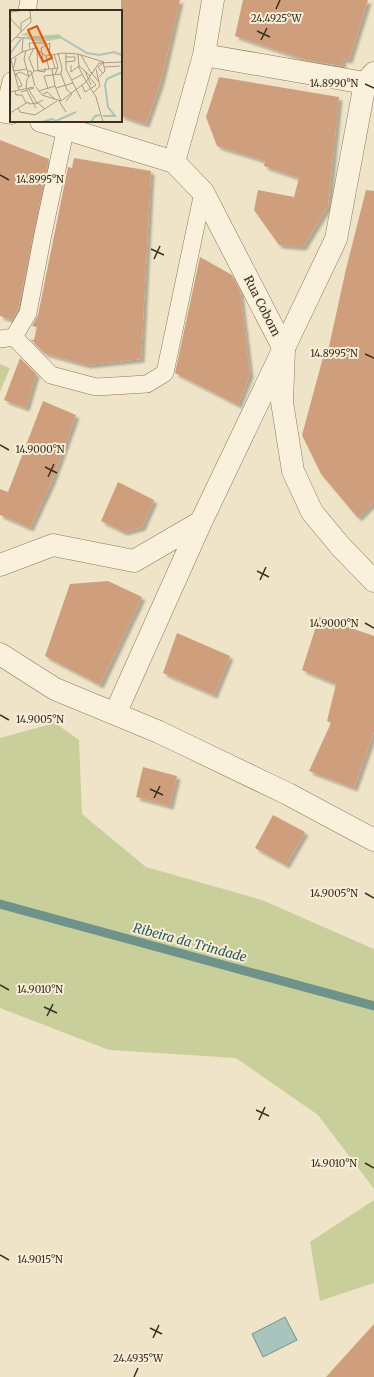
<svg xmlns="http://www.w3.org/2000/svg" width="374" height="1377" viewBox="0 0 374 1377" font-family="Merriweather,serif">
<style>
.green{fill:#c9cf9b}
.water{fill:#a9c4bc;stroke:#6f938a}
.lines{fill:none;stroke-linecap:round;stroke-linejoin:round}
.stream{stroke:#6f938a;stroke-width:9}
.building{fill:#cf9f7d;filter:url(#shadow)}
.service-casing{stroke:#8d765c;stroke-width:18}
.minor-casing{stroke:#8d765c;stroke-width:23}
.tertiary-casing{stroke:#8d765c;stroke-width:23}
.service{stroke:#faf1dc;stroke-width:17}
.minor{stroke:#faf1dc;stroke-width:22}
.tertiary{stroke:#faf1dc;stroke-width:22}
.ticks{fill:none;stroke:#3d2e20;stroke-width:1.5}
.labels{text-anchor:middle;stroke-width:4;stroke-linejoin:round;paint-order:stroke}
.street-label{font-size:12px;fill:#3d2e20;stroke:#f7eed8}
.water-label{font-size:13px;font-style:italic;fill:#2f5d5a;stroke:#f7eed8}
.inset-river{fill:none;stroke:#a9c4bc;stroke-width:2}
.inset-road{fill:none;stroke:#a89b85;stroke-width:1}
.view{fill:#df570d;fill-opacity:0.15;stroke:#df570d;stroke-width:2}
.inset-edge{fill:none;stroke:#3d2e20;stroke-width:2}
.ticks-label{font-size:10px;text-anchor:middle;fill:#3d2e20;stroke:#f7eed8;stroke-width:4;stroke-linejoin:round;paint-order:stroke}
</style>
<defs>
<filter id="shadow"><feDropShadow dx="3.5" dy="3.5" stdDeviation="1" flood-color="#0004"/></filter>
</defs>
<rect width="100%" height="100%" fill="#f0e4c8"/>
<path class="green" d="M 0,364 L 10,368 L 0,392 Z
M 55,723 L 79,740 L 82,814 L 146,867 L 262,900 L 374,949 L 374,1189 L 318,1115 L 236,1058 L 109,1050 L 0,1008 L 0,738 Z
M 374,1200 L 374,1283 L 320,1301 L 310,1242 Z"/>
<path class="water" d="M 285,1317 L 297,1340 L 263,1357 L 252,1334 Z"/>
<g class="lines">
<path class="stream" d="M 0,904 L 374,1006"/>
</g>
<path class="building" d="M 121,0 L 180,0 L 161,81 L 146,124 L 121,116 Z
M 243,0 L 368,0 L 349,60 L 343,59 L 342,66 L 307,60 L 235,36 Z
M 219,77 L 339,97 L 328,206 L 303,247 L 279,245 L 254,210 L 258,190 L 294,197 L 299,178 L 264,166 L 265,161 L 217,146 L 206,117 Z
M 0,140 L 49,159 L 18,309 L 12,320 L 0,316 Z
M 74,158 L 151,171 L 141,359 L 87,365 L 44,353 L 30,339 L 34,340 L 37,327 L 32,326 L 38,315 L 68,167 L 72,168 Z
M 366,190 L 374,191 L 374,502 L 358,518 L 321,474 L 302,435 L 325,350 L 328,351 L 346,269 Z
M 200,257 L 232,275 L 240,291 L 250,374 L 238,405 L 175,373 Z
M 20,358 L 36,374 L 26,408 L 4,400 Z
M 43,401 L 76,415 L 52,481 L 30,528 L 0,515 L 0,489 L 8,492 Z
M 118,482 L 154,500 L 142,527 L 124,532 L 101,521 Z
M 108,581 L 142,597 L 100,685 L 45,656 L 70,584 Z
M 319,617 L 374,636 L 374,732 L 354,788 L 309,771 L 331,723 L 327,721 L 336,684 L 302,670 Z
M 177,633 L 230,656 L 214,695 L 163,673 Z
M 143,767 L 177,776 L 170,806 L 136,797 Z
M 273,815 L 305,832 L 286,865 L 255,848 Z
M 374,1324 L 374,1377 L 326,1377 Z"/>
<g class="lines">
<defs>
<path id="service" d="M 27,11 L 29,0
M 4,112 L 11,81
M 14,337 L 51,375 L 96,387 L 147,384 L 165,373 L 203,192
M 0,339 L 14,337 L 28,313 L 43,234 L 66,127"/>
<path id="minor" d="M 204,55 L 365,83 L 374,73
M 174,162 L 204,55 L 213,0
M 0,565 L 53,545 L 134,561 L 201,522 L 336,239 L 365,83
M 0,654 L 55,689 L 159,732 L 288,794 L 374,840
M 115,714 L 201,522"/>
<path id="tertiary" d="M 0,111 L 11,113
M 41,121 L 174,162 L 203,192 L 284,349 L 282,402 L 293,471 L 312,512 L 341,547 L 374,581"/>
</defs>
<use href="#service" class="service-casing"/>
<use href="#minor" class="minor-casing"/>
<use href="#tertiary" class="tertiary-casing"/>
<use href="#service" class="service"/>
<use href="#minor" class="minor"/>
<use href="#tertiary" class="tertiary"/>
</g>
<path class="ticks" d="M 276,9 L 280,0M 257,31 L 270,37M 261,40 L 267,28M 365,84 L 374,88M 0,175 L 9,180M 151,249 L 164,255M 154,259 L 160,246M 365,354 L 374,358M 0,445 L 9,450M 45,467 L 57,473M 48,477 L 54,464M 257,571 L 269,577M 260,580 L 266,567M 365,623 L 374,628M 0,715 L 9,720M 150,789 L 163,795M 154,798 L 160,786M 365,893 L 374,898M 0,985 L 9,990M 44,1007 L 57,1013M 47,1016 L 53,1004M 256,1110 L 269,1116M 259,1120 L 265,1107M 365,1163 L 374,1168M 0,1255 L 9,1260M 150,1328 L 162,1334M 153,1338 L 159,1325M 134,1377 L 138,1368"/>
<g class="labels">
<g class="street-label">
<text transform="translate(262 306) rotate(63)" y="4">Rua Cobom</text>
</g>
<g class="water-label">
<text transform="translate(190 942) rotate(15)" y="5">Ribeira da Trindade</text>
</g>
</g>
<g transform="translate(10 10)">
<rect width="112" height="112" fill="#f0e4c8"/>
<path d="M 20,21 L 22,26 L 50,24 L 51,26 L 49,29 L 33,32 L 15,29 L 20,27 L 11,25 Z" fill="#c9cf9b"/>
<path class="inset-river" d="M 13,28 L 50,27 L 77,43 L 89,45 L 104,42 L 112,45M 0,44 L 11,29M 93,106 L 105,106 L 98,97 L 95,75 L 97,69 L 112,62M 32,112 L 42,109 L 46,111 L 66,102M 81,112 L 85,106 L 90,105"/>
<path class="inset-road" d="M 0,2 L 15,0M 0,8 L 10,19M 11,22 L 11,13 L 21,7M 6,27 L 13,28 L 12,42M 0,33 L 21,12 L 20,0M 27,38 L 28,61 L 35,62 L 35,58M 20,39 L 19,33 L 37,33M 16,40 L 14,49 L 19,67M 48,43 L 52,58 L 51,64 L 57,80 L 62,84 L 56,91M 56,43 L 56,59 L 71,89M 44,44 L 48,57 L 45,65M 68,44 L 69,58 L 76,71M 41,45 L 45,58M 71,45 L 81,63M 36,46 L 39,59M 0,50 L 12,42 L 25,38 L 36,46 L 53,43 L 68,44 L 94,52M 1,50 L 9,80M 33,50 L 31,38 L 40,33 L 39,45M 55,52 L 65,51 L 65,47 L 55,47M 61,55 L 61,62 L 69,56 L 75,61M 95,57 L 110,56M 42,59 L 45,76 L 51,91M 3,60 L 6,48M 3,61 L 17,59M 18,61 L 21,61 L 25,76M 24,61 L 19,48 L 24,38M 81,62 L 89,72 L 86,59M 6,64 L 10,62 L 19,66M 93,64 L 88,57 L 93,53M 4,65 L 6,64 L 10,71 L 12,76 L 9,77M 80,66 L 75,61 L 81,75M 89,67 L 95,61 L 93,52M 62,70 L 73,64M 76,71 L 86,87 L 93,112M 72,75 L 75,82 L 86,75 L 79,67M 26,77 L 32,85 L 51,91 L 76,72 L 89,53 L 112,52M 16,78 L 17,69 L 24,61 L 48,58M 46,78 L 63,73M 38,79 L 34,66 L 51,64M 19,80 L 27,93 L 33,90M 5,81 L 6,85 L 12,85 L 16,93M 17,81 L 26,98M 29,81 L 45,76M 0,82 L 24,77M 11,82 L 24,78M 83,83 L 90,76 L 89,72M 33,84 L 37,82 L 45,89M 49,91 L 56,102M 8,98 L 10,102 L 25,105 L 47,91M 0,103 L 18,92 L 19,94 L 28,93 L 35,99"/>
<path class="view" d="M 27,16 L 42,48 L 33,52 L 18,20 Z"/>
<rect width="112" height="112" class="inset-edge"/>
</g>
<g class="ticks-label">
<text x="276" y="22">24.4925°W</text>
<text x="334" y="87">14.8990°N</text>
<text x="40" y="183">14.8995°N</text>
<text x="334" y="357">14.8995°N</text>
<text x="40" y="453">14.9000°N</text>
<text x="334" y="627">14.9000°N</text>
<text x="40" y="723">14.9005°N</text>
<text x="334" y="897">14.9005°N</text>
<text x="40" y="993">14.9010°N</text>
<text x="334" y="1167">14.9010°N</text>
<text x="40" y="1263">14.9015°N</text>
<text x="138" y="1362">24.4935°W</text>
</g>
</svg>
